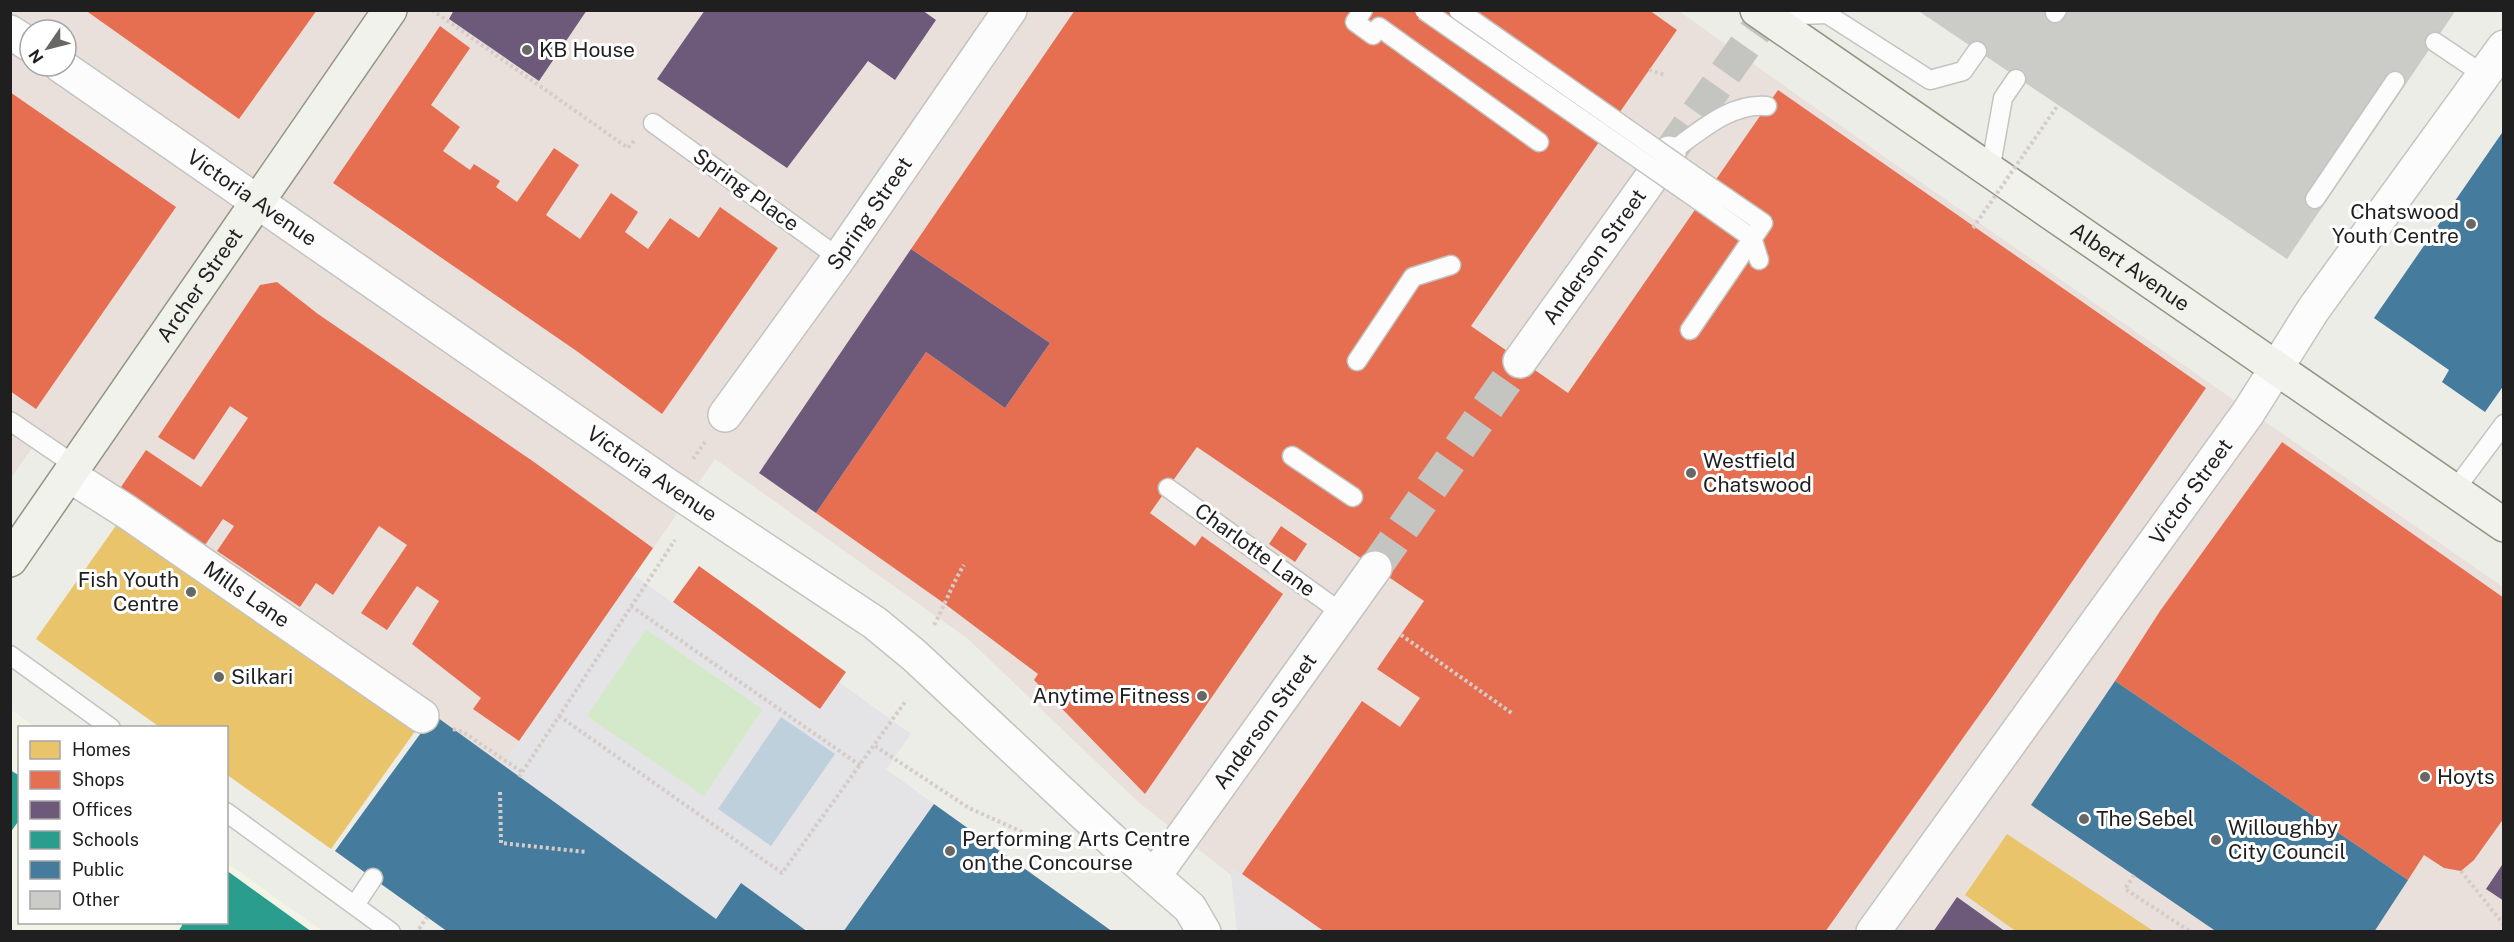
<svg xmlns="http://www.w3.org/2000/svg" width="2514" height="942" viewBox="0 0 2514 942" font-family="'Public Sans',sans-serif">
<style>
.commercial{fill:#eae0db;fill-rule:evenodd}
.education{fill:#f2f5e5}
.grass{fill:#d4e8ca}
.plaza{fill:#e4e3e6;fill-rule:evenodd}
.water{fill:#bfd0dd}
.homes{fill:#e9c46a}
.shops{fill:#e76f51}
.offices{fill:#6d597a}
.schools{fill:#2a9d8f}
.public{fill:#457b9d}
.building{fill:#cbcbc8}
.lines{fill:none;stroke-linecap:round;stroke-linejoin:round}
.minor-tunnel{stroke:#c4c4c0;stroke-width:33;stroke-dasharray:33 16;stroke-linecap:butt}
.service-casing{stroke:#c3c3c0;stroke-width:21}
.minor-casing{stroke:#c3c3c0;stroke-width:36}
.tertiary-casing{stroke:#c3c3c0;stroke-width:36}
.secondary-casing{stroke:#909682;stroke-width:36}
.path{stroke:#d5ccc8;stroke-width:4;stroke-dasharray:3 3;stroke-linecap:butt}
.service{stroke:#fcfcfc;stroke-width:18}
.minor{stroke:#fcfcfc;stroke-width:33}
.tertiary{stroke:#fcfcfc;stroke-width:33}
.secondary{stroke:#f0f2eb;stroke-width:33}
.service-bridge-casing{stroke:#c3c3c0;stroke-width:21;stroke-linecap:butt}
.path-bridge{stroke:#d5ccc8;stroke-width:4;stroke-dasharray:3 3;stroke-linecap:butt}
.service-bridge{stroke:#fcfcfc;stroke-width:18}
.poi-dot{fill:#676765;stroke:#fff;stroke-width:2}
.labels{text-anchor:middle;stroke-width:6;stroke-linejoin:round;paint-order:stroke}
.poi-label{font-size:21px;fill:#1f1f1f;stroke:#fff;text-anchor:start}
.street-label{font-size:21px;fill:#1f1f1f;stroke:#fff}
</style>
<rect width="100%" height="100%" fill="#edede8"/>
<path class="commercial" d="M 11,11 L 1679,11 L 1889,160 L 2503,587 L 2503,931 L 1280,931 L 1287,919 L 1138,802 L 968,639 L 715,459 L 503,765 L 35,444 L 11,478 ZM 30,30 L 66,30 L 66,66 L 30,66 Z"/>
<path class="education" d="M 10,709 L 36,727 L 20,728 L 20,922 L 226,922 L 227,863 L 322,931 L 11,931 Z"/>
<path class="grass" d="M 646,629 L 763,709 L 704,797 L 586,716 Z"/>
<path class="plaza" d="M 634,575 L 820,708 L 839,682 L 911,734 L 886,769 L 934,804 L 843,931 L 808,931 L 741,884 L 718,921 L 343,841 L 434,715 L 503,765 ZM 646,629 L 763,709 L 704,796 L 587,716 Z
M 1230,866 L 1300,915 L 1325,931 L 1237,931 Z"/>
<path class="water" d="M 781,717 L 835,754 L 771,846 L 718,809 Z"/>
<path class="homes" d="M 122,517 L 418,727 L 331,849 L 226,774 L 226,728 L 161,728 L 36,639 Z
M 2007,834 L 2155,932 L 2017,932 L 1965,895 Z"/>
<path class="shops" d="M 85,10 L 317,10 L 239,119 Z
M 1075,10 L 1649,10 L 1677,30 L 1471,326 L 1568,393 L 1778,90 L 2206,388 L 1995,693 L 1825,932 L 1325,932 L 1242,874 L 1362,701 L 1400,727 L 1420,698 L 1377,669 L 1424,601 L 1197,447 L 1150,513 L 1195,546 L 1202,536 L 1283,594 L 1145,794 L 1034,680 L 1038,674 L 945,604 L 816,513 L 926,352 L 1005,408 L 1050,343 L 911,249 Z
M 440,26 L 470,48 L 431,105 L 460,127 L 443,151 L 470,170 L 474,164 L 500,181 L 496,187 L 517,202 L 554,148 L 579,165 L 546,215 L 580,239 L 611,193 L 638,212 L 625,232 L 648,249 L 670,218 L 699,238 L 720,207 L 778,248 L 662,414 L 578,352 L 333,183 Z
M 10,92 L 176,207 L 36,409 L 10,391 Z
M 277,282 L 318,314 L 534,462 L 653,548 L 519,741 L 473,709 L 481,698 L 412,644 L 439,601 L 417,586 L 387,630 L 361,613 L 407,545 L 379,526 L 333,595 L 316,583 L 300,607 L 217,551 L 234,526 L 223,519 L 205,545 L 121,487 L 146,450 L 201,487 L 248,418 L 230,406 L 194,460 L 158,437 L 260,285 Z
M 2282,442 L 2504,598 L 2504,818 L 2474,860 L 2461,871 L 2444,868 L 2424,855 L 2408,880 L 2115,681 L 2160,611 Z
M 1281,526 L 1307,544 L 1295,562 L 1269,544 Z
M 699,566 L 846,672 L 820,709 L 673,602 Z"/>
<path class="offices" d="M 454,10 L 587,10 L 539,81 L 449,19 Z
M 705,10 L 922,10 L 936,20 L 895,80 L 868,61 L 787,168 L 657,79 Z
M 911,249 L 1050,343 L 1005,408 L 926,352 L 816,513 L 759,473 Z
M 2504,862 L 2504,901 L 2486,889 Z
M 1957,897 L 2006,932 L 1933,932 Z"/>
<path class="schools" d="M 10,770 L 20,776 L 20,819 L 10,833 Z
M 226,870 L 312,932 L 178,932 L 184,922 L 226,922 Z"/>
<path class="public" d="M 2504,130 L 2504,385 L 2485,412 L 2442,382 L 2449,370 L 2374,318 Z
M 2115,681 L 2408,880 L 2374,932 L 2217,932 L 2031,805 Z
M 434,715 L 716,919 L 741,883 L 808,932 L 448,932 L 335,851 Z
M 934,804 L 1067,899 L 1113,932 L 843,932 Z"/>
<path class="building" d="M 1917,10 L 2456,10 L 2287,259 Z"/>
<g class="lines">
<path class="minor-tunnel" d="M 1669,153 L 1766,16
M 1375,568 L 1520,361"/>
<defs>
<path id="service" d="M 1363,10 L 1355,22 L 1373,35 L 1379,27 L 1539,142
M 2055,13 L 2057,10
M 1770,16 L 1827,14 L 1930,80 L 1963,71 L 1977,51
M 2435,42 L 2484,75
M 653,123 L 839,258
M 1669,153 C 1698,133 1730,102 1767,106
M 1990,171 L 2003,98 L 2016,79
M 2315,199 L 2395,81
M 1701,202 L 1752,238 L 1759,260
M 1690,330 L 1763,223 L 1712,188
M 1357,361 L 1413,277 L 1451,265
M 10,421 L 76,466
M 1292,456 L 1353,497
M 1168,488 L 1342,613
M 2454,491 L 2504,424
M 10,655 L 111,728
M 226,812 L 391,932
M 355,905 L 373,878"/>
<g id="minor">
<path id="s1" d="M 1520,361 L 1669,153"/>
<path id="s2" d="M 725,415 L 839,258 L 1010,10"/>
<path id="s3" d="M 69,475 L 127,512 L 422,716"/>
<path id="s4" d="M 1155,875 L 1375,568"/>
<path id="s5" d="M 1873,932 L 2248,413 L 2313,310 L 2504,47"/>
</g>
<g id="tertiary">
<path d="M 10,32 L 30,45"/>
<path id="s6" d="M 61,66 L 667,485 L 875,623 L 915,656 L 1113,841 L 1190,908 L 1204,932"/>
</g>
<g id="secondary">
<path id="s7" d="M 1757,10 L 2504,525"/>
<path id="s8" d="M 10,560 L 390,10"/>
</g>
</defs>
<use href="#service" class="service-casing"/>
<use href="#minor" class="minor-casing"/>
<use href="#tertiary" class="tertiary-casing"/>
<use href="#secondary" class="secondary-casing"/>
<path class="path" d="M 432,10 L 628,148 L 634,141
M 1649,70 L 1665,75
M 693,459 L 705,442
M 631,606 L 861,766
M 934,625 C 945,605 952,584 964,565
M 1401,635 L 1513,714
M 559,716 L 782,873 L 905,702
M 453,729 L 463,732 L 522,772
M 875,746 L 969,808 L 1040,840
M 519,777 L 675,540
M 500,792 L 501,843 L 586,852
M 2461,871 L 2504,925
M 2134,875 L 2125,889 L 2191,932
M 419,929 L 427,917"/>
<use href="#service" class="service"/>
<use href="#minor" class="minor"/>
<use href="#tertiary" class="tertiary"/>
<use href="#secondary" class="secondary"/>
<defs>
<path id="service-bridge" d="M 1424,10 L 1701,202
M 1458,10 L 1712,188"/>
</defs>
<use href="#service-bridge" class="service-bridge-casing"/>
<path class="path-bridge" d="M 1973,228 L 2058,105"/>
<use href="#service-bridge" class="service-bridge"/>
</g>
<g class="poi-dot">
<circle cx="527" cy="50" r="6"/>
<circle cx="2471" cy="224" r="6"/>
<circle cx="1691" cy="473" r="6"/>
<circle cx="191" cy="592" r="6"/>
<circle cx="219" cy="677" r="6"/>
<circle cx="1202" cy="696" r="6"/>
<circle cx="2425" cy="777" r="6"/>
<circle cx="2084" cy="819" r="6"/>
<circle cx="2216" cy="840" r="6"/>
<circle cx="950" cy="851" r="6"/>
</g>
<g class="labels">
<g class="poi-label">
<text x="539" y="57">KB House</text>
<text x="2459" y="219" text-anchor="end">Chatswood<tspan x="2459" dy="24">Youth Centre</tspan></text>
<text x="1703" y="468">Westfield<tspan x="1703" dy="24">Chatswood</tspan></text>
<text x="179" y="587" text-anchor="end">Fish Youth<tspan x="179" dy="24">Centre</tspan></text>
<text x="231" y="684">Silkari</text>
<text x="1190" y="703" text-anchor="end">Anytime Fitness</text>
<text x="2437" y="784">Hoyts</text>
<text x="2096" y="826">The Sebel</text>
<text x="2228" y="835">Willoughby<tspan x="2228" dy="24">City Council</tspan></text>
<text x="962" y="846">Performing Arts Centre<tspan x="962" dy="24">on the Concourse</tspan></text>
</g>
<g class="street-label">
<text transform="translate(746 190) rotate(36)" y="7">Spring Place</text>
<text dy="7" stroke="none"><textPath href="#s6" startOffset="232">Victoria Avenue</textPath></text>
<text dy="7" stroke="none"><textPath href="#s2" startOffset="248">Spring Street</textPath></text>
<text dy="7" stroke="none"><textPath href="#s1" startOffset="128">Anderson Street</textPath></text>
<text dy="7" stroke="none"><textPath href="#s7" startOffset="453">Albert Avenue</textPath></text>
<text dy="7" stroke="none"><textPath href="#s8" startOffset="334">Archer Street</textPath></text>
<text dy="7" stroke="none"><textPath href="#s6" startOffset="718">Victoria Avenue</textPath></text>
<text dy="7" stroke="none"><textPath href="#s5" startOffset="543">Victor Street</textPath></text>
<text transform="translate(1255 550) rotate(36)" y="7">Charlotte Lane</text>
<text dy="7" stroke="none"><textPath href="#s3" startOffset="214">Mills Lane</textPath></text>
<text dy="7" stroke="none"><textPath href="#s4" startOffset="189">Anderson Street</textPath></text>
</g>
</g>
<rect width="2514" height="942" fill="none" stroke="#1f1f1f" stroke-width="24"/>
<rect x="18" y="726" width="210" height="198" fill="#ffffff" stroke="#a5a5a5" stroke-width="1.5"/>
<rect x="30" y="741" width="30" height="18" fill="#e9c46a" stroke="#a5a5a5" stroke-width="1.5"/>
<text x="72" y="756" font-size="18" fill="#1f1f1f">Homes</text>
<rect x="30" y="771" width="30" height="18" fill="#e76f51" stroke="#a5a5a5" stroke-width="1.5"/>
<text x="72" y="786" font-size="18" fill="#1f1f1f">Shops</text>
<rect x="30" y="801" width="30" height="18" fill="#6d597a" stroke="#a5a5a5" stroke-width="1.5"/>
<text x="72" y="816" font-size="18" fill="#1f1f1f">Offices</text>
<rect x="30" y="831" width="30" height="18" fill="#2a9d8f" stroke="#a5a5a5" stroke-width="1.5"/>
<text x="72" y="846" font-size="18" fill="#1f1f1f">Schools</text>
<rect x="30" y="861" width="30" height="18" fill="#457b9d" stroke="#a5a5a5" stroke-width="1.5"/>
<text x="72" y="876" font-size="18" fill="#1f1f1f">Public</text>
<rect x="30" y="891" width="30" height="18" fill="#cbcbc8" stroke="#a5a5a5" stroke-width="1.5"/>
<text x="72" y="906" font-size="18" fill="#1f1f1f">Other</text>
<g transform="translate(48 48) rotate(235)"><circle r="28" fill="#ffffff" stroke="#a5a5a5" stroke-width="1.5"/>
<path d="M0-4.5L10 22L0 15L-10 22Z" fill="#676765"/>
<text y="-9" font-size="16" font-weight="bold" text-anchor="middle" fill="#1f1f1f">N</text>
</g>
</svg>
